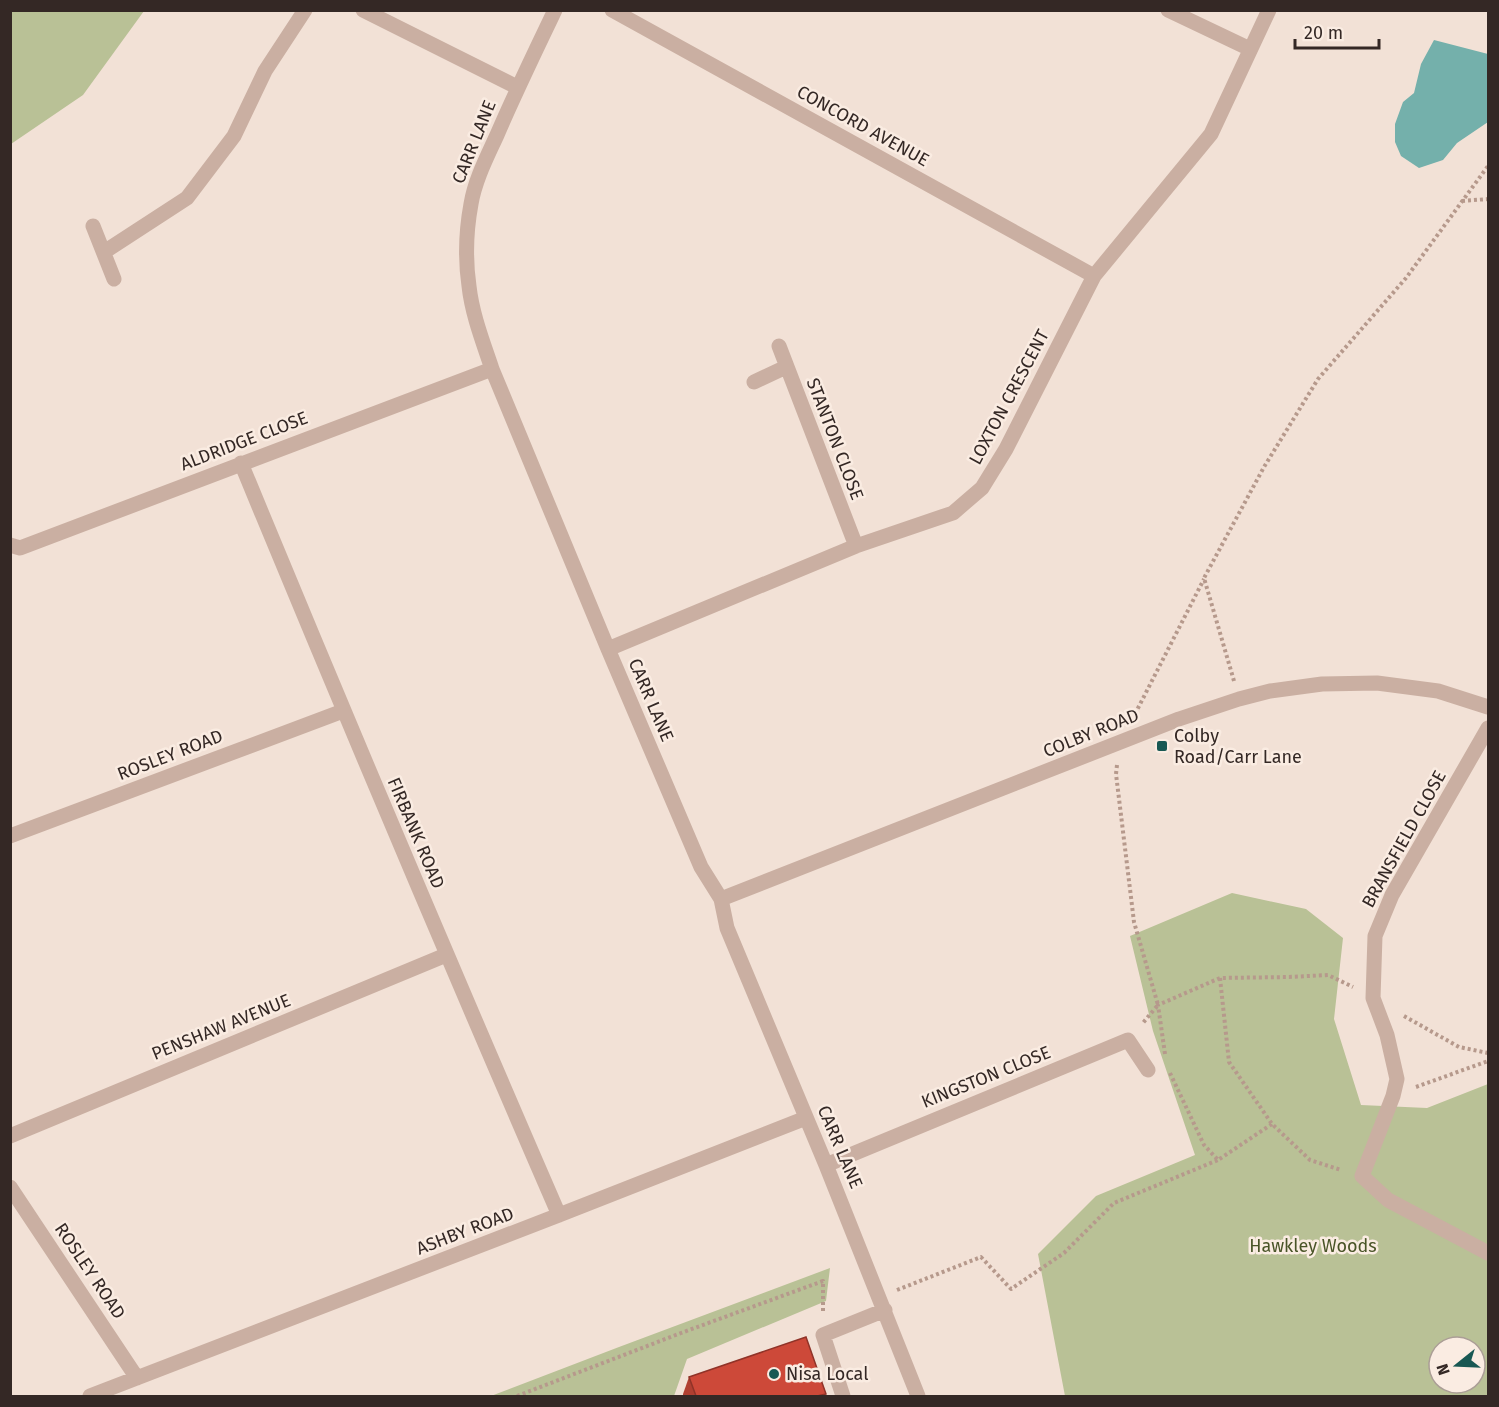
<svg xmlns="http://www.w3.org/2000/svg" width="1499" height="1407" viewBox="0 0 1499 1407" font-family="'Fira Sans',sans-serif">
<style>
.green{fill:#b9c196;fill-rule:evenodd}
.water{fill:#74b0ab}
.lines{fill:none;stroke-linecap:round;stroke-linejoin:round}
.path{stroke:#b6998c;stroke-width:4;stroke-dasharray:3 3;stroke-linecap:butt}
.street{stroke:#caafa2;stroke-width:15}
.wall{fill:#b03f31}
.building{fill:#cd4939;stroke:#903328;stroke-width:1.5}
.poi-dot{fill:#185853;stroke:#faece2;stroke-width:2}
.labels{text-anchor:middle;stroke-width:5;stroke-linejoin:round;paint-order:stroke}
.street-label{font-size:18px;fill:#342825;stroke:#faece2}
.poi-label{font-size:18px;fill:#342825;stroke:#faece2;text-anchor:start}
.park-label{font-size:18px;fill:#495427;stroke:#faece2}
</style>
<rect width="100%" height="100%" fill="#f2e1d6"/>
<path class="green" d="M 10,11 L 144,11 L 83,95 L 11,144 Z
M 1232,893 L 1306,909 L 1343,938 L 1334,1019 L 1361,1105 L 1427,1108 L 1488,1084 L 1488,1396 L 1065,1396 L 1038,1254 L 1096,1196 L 1195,1155 L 1153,1031 L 1130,936 ZM 1439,1347 L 1475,1347 L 1475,1383 L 1439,1383 Z
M 830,1268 L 826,1301 L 687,1359 L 674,1396 L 491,1396 L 619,1347 Z"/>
<path class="water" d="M 1434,40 L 1488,54 L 1488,122 L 1457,143 L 1443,160 L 1419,168 L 1401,156 L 1395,142 L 1395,124 L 1403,102 L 1414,93 L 1421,64 Z"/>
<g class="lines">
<path class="path" d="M 1462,201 L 1488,199
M 1234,681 L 1204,578 L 1264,467 L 1318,379 L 1406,278 L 1488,166
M 1135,714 L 1204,579
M 1117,765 L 1116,774 L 1134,922 L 1158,1005 L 1142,1024
M 1220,978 L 1229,1062 L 1272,1124 L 1310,1160 L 1341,1170
M 1404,1016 L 1459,1047 L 1488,1053
M 1165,1054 L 1158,1005 L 1220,978 L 1289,977 L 1328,975 L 1353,987
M 1170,1073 L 1204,1145 L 1218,1160 L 1272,1124
M 1416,1087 L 1488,1061
M 897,1290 L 981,1257 L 1011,1289 L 1064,1253 L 1114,1203 L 1218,1160
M 517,1396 L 681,1333 L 823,1281 L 823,1313"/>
<path class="street" d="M 363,10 L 517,87
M 555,10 C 535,52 515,93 497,135 C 487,157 475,180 471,204 C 466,231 465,258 469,286 C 472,314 483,342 492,369 L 608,649 L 701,867 L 721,899 L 727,928 L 826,1165 L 918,1396
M 612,10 L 1094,276
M 1168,10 L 1250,49
M 93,226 L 114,279
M 104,252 L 187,198 L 234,136 L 265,71 L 305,10
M 779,346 L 856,546
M 754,382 L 786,367
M 241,463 C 345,715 451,966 559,1215
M 10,545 L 20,548 L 492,369
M 608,649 L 856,546 L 953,513 L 982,488 L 1006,449 L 1094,276 L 1211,134 L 1269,10
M 1488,728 L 1392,895 L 1375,936 L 1373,998 L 1387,1035 L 1397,1079 L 1393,1096 L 1362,1176 L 1388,1200 L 1488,1253
M 10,836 L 343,711
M 721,899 L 1179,719 L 1239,699 L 1270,691 L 1322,684 L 1377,683 L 1438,691 L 1488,707
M 10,1136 L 446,955
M 826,1165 L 1128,1040 L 1148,1070
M 10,1187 L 137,1378
M 90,1396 L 559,1215 L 806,1118
M 843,1396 L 823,1335 L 885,1310"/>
</g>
<path class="wall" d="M 689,1377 L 826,1394 L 825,1396 L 683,1396 L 683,1394 Z"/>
<path class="building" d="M 806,1337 L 826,1394 L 817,1396 L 696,1396 L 689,1377 Z"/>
<g class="poi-dot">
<rect x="1156" y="740" width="12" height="12" rx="3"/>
<circle cx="774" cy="1374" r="6"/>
</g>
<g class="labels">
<g class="street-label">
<text transform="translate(863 126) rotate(29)" y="6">CONCORD AVENUE</text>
<text transform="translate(474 142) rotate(-68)" y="6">CARR LANE</text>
<text transform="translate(1009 397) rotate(-62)" y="6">LOXTON CRESCENT</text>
<text transform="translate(835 439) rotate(69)" y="6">STANTON CLOSE</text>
<text transform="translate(244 441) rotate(-21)" y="6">ALDRIDGE CLOSE</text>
<text transform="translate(651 700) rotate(67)" y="6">CARR LANE</text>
<text transform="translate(1091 733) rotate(-22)" y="6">COLBY ROAD</text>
<text transform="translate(170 755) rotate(-21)" y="6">ROSLEY ROAD</text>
<text transform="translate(416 833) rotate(67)" y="6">FIRBANK ROAD</text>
<text transform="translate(1404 839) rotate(-61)" y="6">BRANSFIELD CLOSE</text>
<text transform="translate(221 1027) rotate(-22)" y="6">PENSHAW AVENUE</text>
<text transform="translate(986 1077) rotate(-22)" y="6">KINGSTON CLOSE</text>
<text transform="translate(840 1147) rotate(67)" y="6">CARR LANE</text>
<text transform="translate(465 1231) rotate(-21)" y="6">ASHBY ROAD</text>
<text transform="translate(90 1271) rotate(56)" y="6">ROSLEY ROAD</text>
</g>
<g class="poi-label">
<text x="1174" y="742">Colby<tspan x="1174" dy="21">Road/Carr Lane</tspan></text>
<text x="786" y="1380">Nisa Local</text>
</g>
<g class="park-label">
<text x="1313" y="1252">Hawkley Woods</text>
</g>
</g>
<rect width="1499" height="1407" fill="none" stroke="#342825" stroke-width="24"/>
<g transform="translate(1457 1365) rotate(252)"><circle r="28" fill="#faece2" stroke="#ab9e96" stroke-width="1.5"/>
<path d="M0-4.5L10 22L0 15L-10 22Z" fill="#185853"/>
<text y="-9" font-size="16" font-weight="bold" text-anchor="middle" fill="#342825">N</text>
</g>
<path d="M1295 39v9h84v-9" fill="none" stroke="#342825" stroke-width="3"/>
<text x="1304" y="39" font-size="18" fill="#342825" stroke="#faece2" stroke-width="4.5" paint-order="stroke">20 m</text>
</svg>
